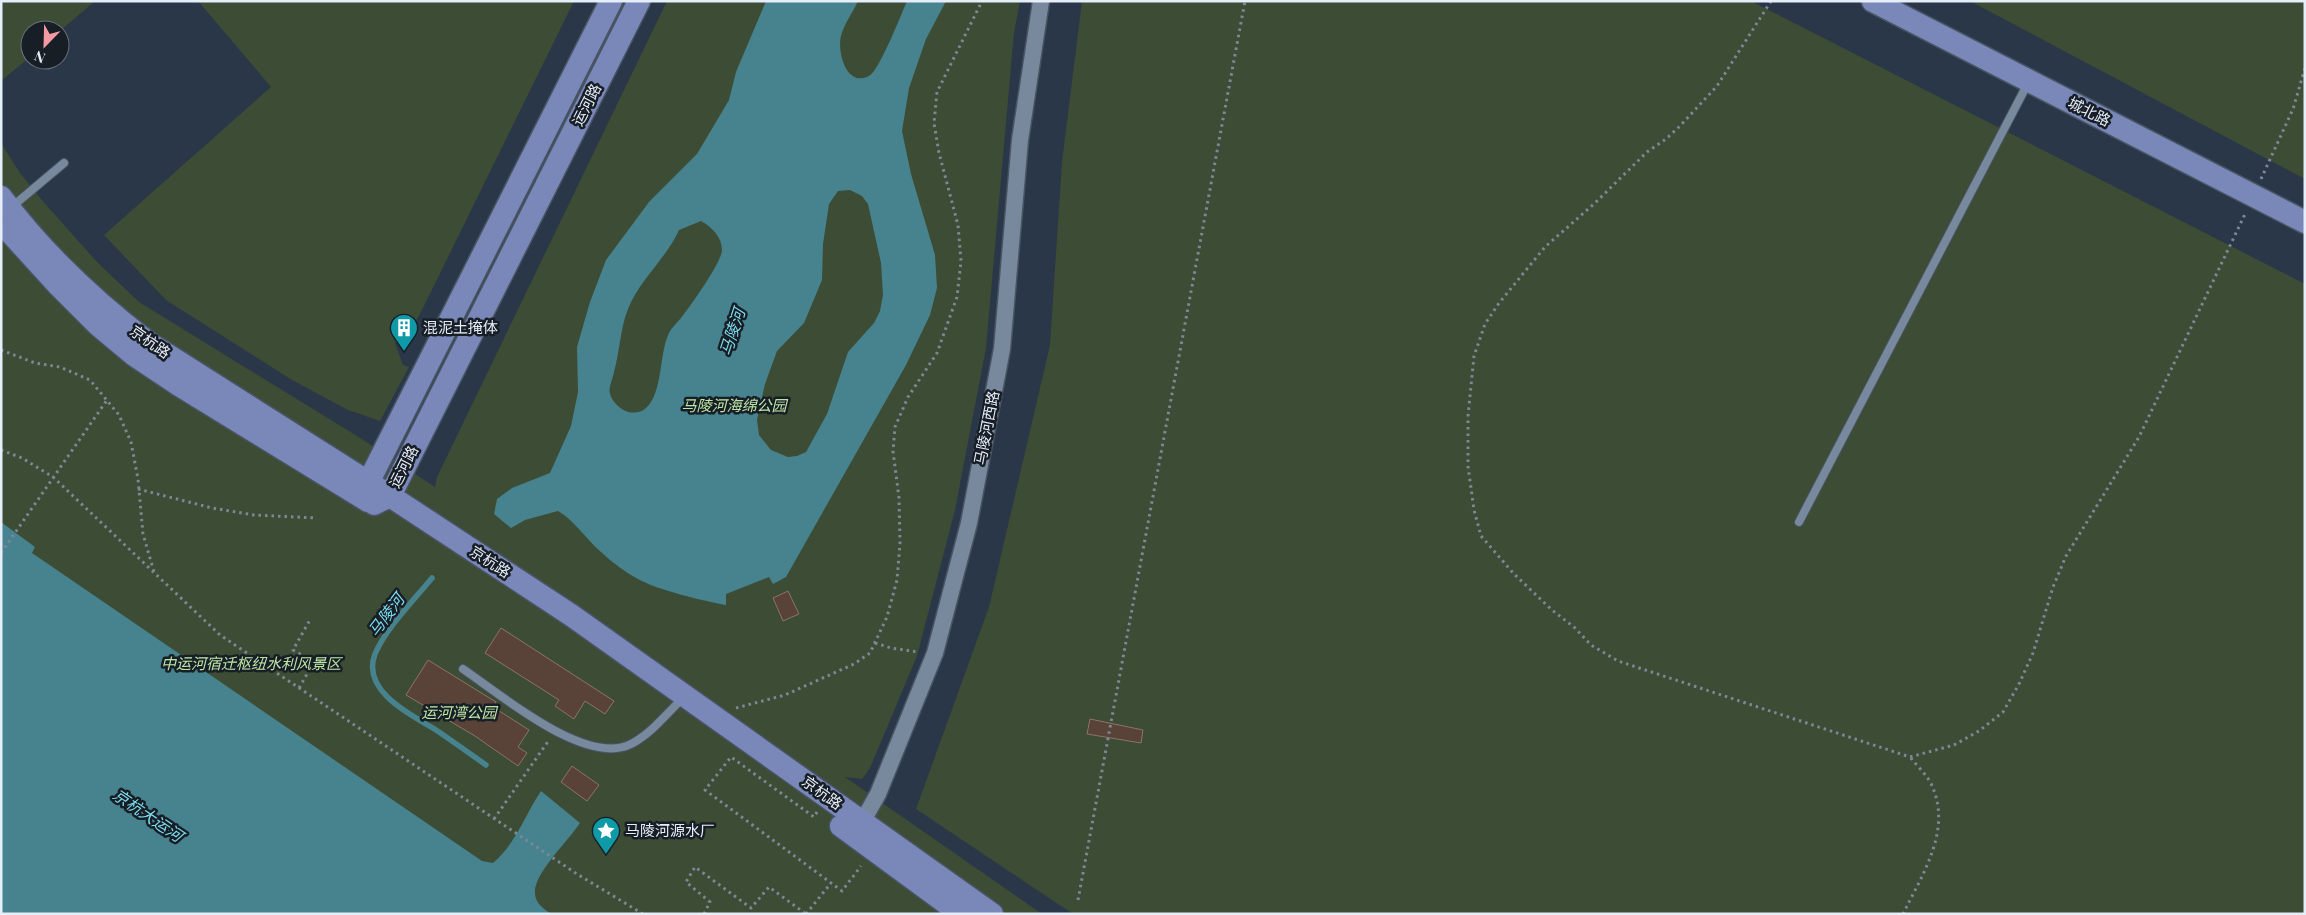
<svg xmlns="http://www.w3.org/2000/svg" width="2306" height="915" viewBox="0 0 2306 915" font-family="'Playfair Display','Noto Sans SC',serif">
<style>
.green{fill:#3d4c34}
.water{fill:#46838f;fill-rule:evenodd}
.lines{fill:none;stroke-linecap:round;stroke-linejoin:round}
.stream{stroke:#46838f;stroke-width:5.5}
.building{fill:#594237;stroke:#8d7468}
.lane-casing{stroke:#485463;stroke-width:10}
.street-casing{stroke:#485463;stroke-width:19}
.secondary-casing{stroke:#485463;stroke-width:25}
.path{stroke:#7c8897;stroke-width:3;stroke-dasharray:2.5 4;stroke-linecap:butt}
.lane{stroke:#78899d;stroke-width:8}
.street{stroke:#78899d;stroke-width:16}
.secondary{stroke:#7988b9;stroke-width:22}
.labels{text-anchor:middle;stroke-width:5;stroke-linejoin:round;paint-order:stroke}
.street-label{font-size:15px;fill:#e5eef9;stroke:#181e26}
.poi-label{font-size:15px;fill:#e5eef9;stroke:#181e26;text-anchor:start}
.park-label{font-size:15px;font-style:italic;fill:#bde6a6;stroke:#181e26}
.water-label{font-size:16px;font-style:italic;fill:#7cdef0;stroke:#181e26}
</style>
<rect width="100%" height="100%" fill="#293749"/>
<path class="green" d="M 1,1 L 95,1 L 60,31 L 30,30 L 30,57 L 1,81 Z
M 198,1 L 574,1 L 421,312 L 406,339 L 395,343 L 403,365 L 409,367 L 380,421 L 348,410 L 292,380 L 166,300 L 104,235 L 271,87 Z
M 667,1 L 1020,1 L 1014,33 L 986,348 L 955,510 L 917,656 L 870,768 L 862,779 L 845,777 L 1042,914 L 1,914 L 1,143 L 20,173 L 41,199 L 97,262 L 139,302 L 357,436 L 435,487 L 437,477 Z
M 1082,1 L 1751,1 L 2305,284 L 2305,914 L 1073,914 L 916,809 L 989,607 L 1050,345 L 1062,162 Z
M 1970,1 L 2305,1 L 2305,179 Z"/>
<path class="water" d="M 766,1 L 858,1 C 853,12 844,24 841,36 C 837,51 846,88 869,76 C 879,71 901,15 907,1 L 946,1 L 926,39 L 909,88 L 902,131 L 911,174 L 935,255 L 937,288 L 930,315 L 906,365 L 786,577 L 773,584 L 769,577 L 726,594 L 726,605 C 704,601 657,590 638,579 C 625,572 613,563 601,552 C 586,539 575,521 558,511 L 525,520 L 511,528 L 494,514 L 497,499 L 512,488 L 550,473 L 571,426 L 578,392 L 577,347 L 590,302 L 606,260 L 649,202 L 697,154 L 729,100 L 736,72 ZM 850,190 L 862,196 L 868,204 L 881,263 L 883,295 L 880,311 L 874,323 L 848,352 L 827,414 L 806,452 L 797,456 L 788,457 L 771,450 L 759,435 L 757,420 L 765,384 L 777,351 L 804,323 L 822,280 L 823,244 L 829,204 L 838,191 ZM 701,221 C 712,227 722,237 722,250 C 722,262 689,308 681,318 C 677,323 672,327 669,333 C 659,353 663,393 646,408 C 641,413 634,413 628,412 C 620,409 613,403 610,394 C 608,388 613,378 614,372 C 620,351 620,329 628,309 C 640,279 666,259 679,230 Z
M 1,522 L 35,547 L 32,553 L 482,861 L 493,863 C 515,845 525,815 541,791 L 580,823 C 570,839 533,874 535,893 C 535,903 544,909 551,914 L 1,914 Z"/>
<g class="lines">
<path class="stream" d="M 432,578 C 414,600 386,628 375,654 C 361,690 409,714 433,728 C 451,740 469,753 486,765"/>
</g>
<path class="building" d="M 788,591 L 799,614 L 783,621 L 773,598 Z
M 501,628 L 614,701 L 605,714 L 585,701 L 574,719 L 555,706 L 559,700 L 485,653 Z
M 428,660 L 496,702 L 493,707 L 529,730 L 518,747 L 527,753 L 518,766 L 475,736 L 406,695 Z
M 1090,719 L 1143,730 L 1141,743 L 1087,734 Z
M 572,766 L 599,785 L 587,801 L 561,782 Z"/>
<g class="lines">
<defs>
<path id="lane" d="M 1,216 L 64,163
M 1799,522 L 2028,83
M 463,669 C 500,694 586,767 631,744 C 649,735 663,718 677,704"/>
<path id="street" d="M 857,831 L 878,794 L 935,653 L 969,523 L 1002,349 L 1020,140 L 1041,1"/>
<path id="secondary" d="M 611,1 L 368,483 L 374,504 L 390,496 L 639,1
M 1873,1 L 2305,222
M 1,197 C 42,252 94,301 149,343 L 390,496 L 571,615 L 992,914
M 7,229 L 59,286 L 98,325 L 134,355 L 179,385 L 368,501
M 841,826 L 961,914"/>
</defs>
<use href="#lane" class="lane-casing"/>
<use href="#street" class="street-casing"/>
<use href="#secondary" class="secondary-casing"/>
<path class="path" d="M 1771,1 L 1717,86 L 1680,126 L 1666,139 L 1647,152 L 1595,203 L 1545,247 L 1499,303 L 1485,324 L 1474,356 L 1468,416 L 1468,466 L 1474,510 L 1481,536 L 1514,574 L 1552,610 L 1575,628 L 1591,645 L 1618,661 L 1910,757 L 1954,745 L 1979,731 L 2003,712 L 2019,684 L 2033,653 L 2053,587 L 2066,556 L 2139,437 L 2245,214
M 2261,179 L 2293,109 L 2305,68
M 1,350 L 35,363 L 60,367 L 90,380 L 119,415 L 131,442 L 138,479 L 143,534 L 154,572
M 1,450 L 22,458 L 53,477 L 220,635 L 577,874 L 643,914
M 138,489 L 212,508 L 254,515 L 316,518
M 1,553 L 107,400
M 875,643 L 891,648 L 918,652
M 299,688 L 314,662 L 293,650 L 311,618
M 736,708 L 785,695 L 854,664 L 870,653 L 887,617 L 897,580 L 900,543 L 899,498 L 893,451 L 895,427 L 908,397 L 937,353 L 957,297 L 961,261 L 958,225 L 939,153 L 934,123 L 937,92 L 982,1
M 817,812 L 814,817 L 731,757 L 705,790 L 842,891 L 861,866
M 494,819 L 549,740
M 1078,900 L 1245,1
M 704,914 L 710,902 L 686,882 L 695,867 L 751,908 L 769,887 L 806,914
M 806,914 L 831,883
M 1903,914 C 1922,875 1951,832 1933,788 C 1929,777 1918,767 1910,757"/>
<use href="#lane" class="lane"/>
<use href="#street" class="street"/>
<use href="#secondary" class="secondary"/>
</g>
<defs>
<symbol id="building-pin" viewBox="-11 -11 22 30"><path d="M0 17L-7.5 6A9.5 9.5 0 1 1 7.5 6Z" fill="#0f9aa8" stroke="#181e26"/><path d="M-4-6H4V6H1V3H-1V6H-4ZM-2.5-4.3h1.7v1.8h-1.7ZM.8-4.3h1.7v1.8H.8ZM-2.5-1h1.7V.8h-1.7ZM.8-1h1.7V.8H.8Z" fill="#fff"/></symbol>
<symbol id="sight-pin" viewBox="-11 -11 22 30"><path d="M0 17L-7.5 6A9.5 9.5 0 1 1 7.5 6Z" fill="#0f9aa8" stroke="#181e26"/><path d="M0-6L1.8-2.2L6-1.7L2.9 1.2L3.7 5.4L0 3.3L-3.7 5.4L-2.9 1.2L-6-1.7L-1.8-2.2Z" fill="#fff"/></symbol>
</defs>
<g fill-rule="evenodd">
<use href="#building-pin" x="388" y="312" width="32" height="43"/>
<use href="#sight-pin" x="590" y="815" width="32" height="43"/>
</g>
<g class="labels">
<g class="street-label">
<text transform="translate(587 105) rotate(-63)" y="5">运河路</text>
<text transform="translate(2089 112) rotate(27)" y="5">城北路</text>
<text transform="translate(150 342) rotate(35)" y="5">京杭路</text>
<text transform="translate(987 428) rotate(-79)" y="5">马陵河西路</text>
<text transform="translate(404 467) rotate(-63)" y="5">运河路</text>
<text transform="translate(490 562) rotate(33)" y="5">京杭路</text>
<text transform="translate(822 793) rotate(36)" y="5">京杭路</text>
</g>
<g class="poi-label">
<text x="423" y="333">混泥土掩体</text>
<text x="625" y="836">马陵河源水厂</text>
</g>
<g class="park-label">
<text x="734" y="411">马陵河海绵公园</text>
<text x="251" y="669">中运河宿迁枢纽水利风景区</text>
<text x="459" y="718">运河湾公园</text>
</g>
<g class="water-label">
<text transform="translate(732 332) rotate(-72)" y="6">马陵河</text>
<text transform="translate(386 615) rotate(-53)" y="6">马陵河</text>
<text transform="translate(148 815) rotate(34)" y="6">京杭大运河</text>
</g>
</g>
<rect width="2306" height="915" fill="none" stroke="#e5eef9" stroke-width="5"/>
<g transform="translate(45 45) rotate(203)"><circle r="24" fill="#181e26" stroke="#6a717a"/>
<path d="M0-4L9 19L0 12L-9 19Z" fill="#f49aa2"/>
<text y="-8" font-size="14" font-weight="bold" text-anchor="middle" fill="#e5eef9">N</text>
</g>
</svg>
